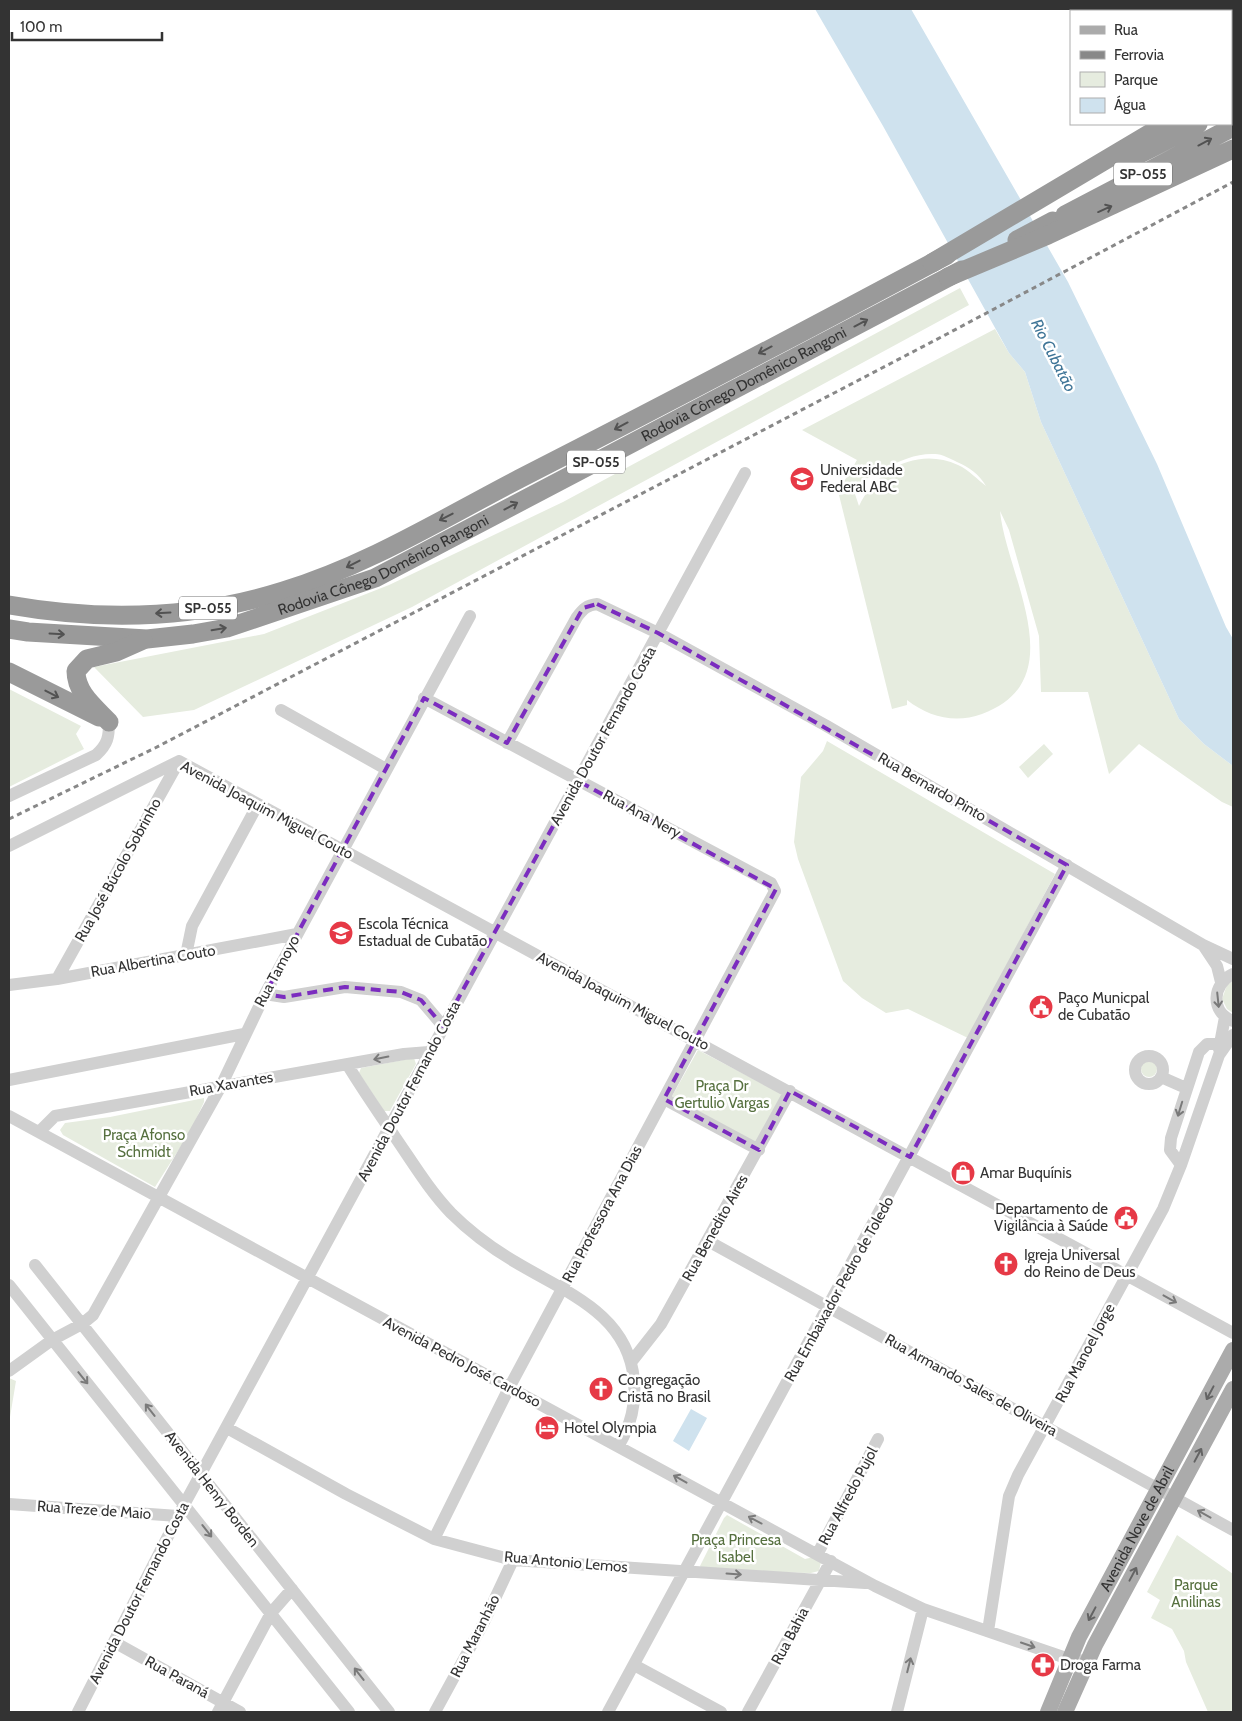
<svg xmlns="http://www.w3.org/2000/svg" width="1242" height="1721" viewBox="0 0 1242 1721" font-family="Cabin,sans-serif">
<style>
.green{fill:#e6ecdf}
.water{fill:#cfe2ee}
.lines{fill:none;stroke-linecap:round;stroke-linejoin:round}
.minor{stroke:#d0d0d0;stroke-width:12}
.major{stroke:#ababab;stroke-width:16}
.highway{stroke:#9a9a9a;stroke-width:19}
.rail{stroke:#888;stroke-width:3;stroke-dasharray:5 4;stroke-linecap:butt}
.highway-bridge{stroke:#9a9a9a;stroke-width:19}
.oneway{stroke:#525252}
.oneway2{stroke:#7a7a7a}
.oneway3{stroke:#636363}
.marked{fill:none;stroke:#7b2cbf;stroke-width:4;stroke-dasharray:10 6;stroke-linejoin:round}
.labels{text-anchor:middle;stroke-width:5;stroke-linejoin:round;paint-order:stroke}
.shield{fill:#fff;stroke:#707070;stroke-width:1}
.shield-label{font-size:14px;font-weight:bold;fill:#333}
.street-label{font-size:15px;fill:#333;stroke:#fff}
.poi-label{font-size:15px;fill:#333;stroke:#fff;text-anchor:start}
.park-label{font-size:15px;fill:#56703f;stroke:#fff}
.water-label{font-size:16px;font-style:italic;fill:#3f7597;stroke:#fff}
</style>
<rect width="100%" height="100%" fill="#fff"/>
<path class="green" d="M 960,288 L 969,305 L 412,607 L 194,710 L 143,717 L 94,667 L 264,634 L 389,585 L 563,502 Z
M 995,329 L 1009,353 L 1025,372 L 1041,422 L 1179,719 L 1204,744 L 1233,766 L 1233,807 L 1222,802 L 1139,744 L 1109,774 L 1088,692 L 1041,692 L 1039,636 L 1009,530 L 1000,511 C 1006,575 1075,680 982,714 C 955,724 929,717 907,700 L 907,705 L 892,709 L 839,495 L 854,491 L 859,506 C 877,469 918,447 958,465 C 969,470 978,480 986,486 C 979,474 969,467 957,462 C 951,459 942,454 935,454 C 901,452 869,481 837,493 L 857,460 L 802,430 Z
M 9,689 L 81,726 L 76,734 L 84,749 L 9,787 Z
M 827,741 L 1055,874 L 968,1038 L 908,1009 L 886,1013 L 862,998 L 843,981 L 798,859 L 794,842 L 801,777 L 823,751 Z
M 1044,744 L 1053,754 L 1028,778 L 1019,767 Z
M 1233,981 L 1233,1013 L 1227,1009 L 1222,999 L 1227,985 Z
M 698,1050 L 782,1094 L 755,1144 L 671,1098 Z
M 414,1058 L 416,1064 L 392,1107 L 390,1111 L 384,1111 L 359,1073 L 361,1068 Z
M1141 1069a8 8 0 1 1 16 0a8 8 0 1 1-16 0Z
M 204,1098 L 204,1102 L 190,1132 L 155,1187 L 63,1135 L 60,1130 L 65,1123 L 110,1117 Z
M 9,1378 L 16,1381 L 9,1423 Z
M 727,1515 L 805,1559 L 814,1557 L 821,1562 L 819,1571 L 811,1573 L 703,1571 L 700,1566 L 724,1518 Z
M 1177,1535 L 1233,1574 L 1233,1712 L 1208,1712 L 1186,1662 L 1184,1651 L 1172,1629 L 1151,1618 L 1160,1600 L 1147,1592 Z"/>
<path class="water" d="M 815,9 L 911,9 L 1068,282 L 1157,464 L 1226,627 L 1233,639 L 1233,766 L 1204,744 L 1179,719 L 1041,422 L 1025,372 L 1009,353 L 883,126 Z
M 691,1409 L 707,1418 L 689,1451 L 673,1441 Z"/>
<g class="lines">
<path class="minor" d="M 1231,68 L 1233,67
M 424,698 L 771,883 L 775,891 L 509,1388 L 434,1539
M 281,710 L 386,769
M 507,743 L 577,617 C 583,609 587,605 597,604 L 658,633 L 825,725 L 1203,945 L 1233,959
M 9,796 L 96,755 C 108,744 109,737 109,722
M 9,846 L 179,761 L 1233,1333
M 1203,945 L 1217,966 L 1221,982
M 186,955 L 192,926 L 258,804
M 1233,974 C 1212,984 1210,1012 1233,1021
M 57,979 L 179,761
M 9,985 L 57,979 L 297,934
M 265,994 L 284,997 L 345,987 L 401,992 L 421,1000 L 443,1026
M 1219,1049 L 1225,1017
M1135 1070a14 14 0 1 1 28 0a14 14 0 1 1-28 0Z
M 347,1064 C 362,1089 379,1113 395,1137 C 413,1163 429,1190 451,1213 C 471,1233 493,1249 517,1263 C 567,1293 628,1314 634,1380 C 636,1405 631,1424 619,1445
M 1161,1077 L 1186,1088
M 9,1080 L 244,1034
M 664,1099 L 759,1150
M 9,1116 L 875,1586 L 923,1609 L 1069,1659 L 1086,1661
M 39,1132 L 55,1116 L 404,1054 L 429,1052
M 1181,1165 L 1170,1150 L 1171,1138 L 1199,1052 L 1207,1044 L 1227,1044
M 708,1241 L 1233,1530
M 35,1265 L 389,1712
M 9,1285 L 349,1712
M 632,1361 L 661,1324 L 790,1091
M 9,1371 L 52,1340 L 82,1324 L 93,1315 L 221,1086 L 265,994 L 470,616
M 227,1428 L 346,1494 L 434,1539 L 513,1560 L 865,1583
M 9,1504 L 178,1516
M 818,1553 L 878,1439
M 988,1631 L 1009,1496 L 1018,1475 L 1163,1209 L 1181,1165 L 1219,1055 L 1233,1035
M 114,1642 L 240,1712
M 634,1665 L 721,1712
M 78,1712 L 185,1503 L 745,473
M 218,1712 L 271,1613 L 292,1589
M 435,1712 L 483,1624 L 513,1560
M 608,1712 L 1067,865
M 748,1712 L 831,1561
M 897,1712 L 923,1609"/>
<g class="major">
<path id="s1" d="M 1048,1712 L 1079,1637 L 1233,1350"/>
<path d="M 1065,1712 L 1095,1645 L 1233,1389"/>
</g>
<g class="highway">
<path d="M 1231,86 L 1233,85"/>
<path d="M 1231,106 L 1233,105"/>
<path d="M 1017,240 L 1053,221"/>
<path d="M 9,605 C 100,621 194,619 283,591 C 366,566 442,519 519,479 C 662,406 805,331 947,255"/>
<path id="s2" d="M 9,629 L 28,632 L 147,639 L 193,634 L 227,628 L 375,578 L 962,270"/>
<path d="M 9,672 L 99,717"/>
<path d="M 109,722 C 95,707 76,693 76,671 L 87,659 L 116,652 L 143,640"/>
</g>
<path class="rail" d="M 9,819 L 155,748 L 947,334 L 1233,182"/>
<path class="highway-bridge" d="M 1126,161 L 1198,124
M 1065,215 L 1233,127
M 932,263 L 1166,124
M 948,277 L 1048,235 L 1233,149"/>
</g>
<defs><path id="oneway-shaft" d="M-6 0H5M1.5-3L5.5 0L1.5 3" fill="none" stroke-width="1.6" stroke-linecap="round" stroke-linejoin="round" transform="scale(1.25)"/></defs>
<g class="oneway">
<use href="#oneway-shaft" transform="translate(1205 142) rotate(-28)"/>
<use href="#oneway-shaft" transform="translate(1105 209) rotate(-24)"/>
<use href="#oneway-shaft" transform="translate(861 323) rotate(-28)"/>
<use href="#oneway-shaft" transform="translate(765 350) rotate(152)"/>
<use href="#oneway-shaft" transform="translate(621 426) rotate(152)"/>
<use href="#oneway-shaft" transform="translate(511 506) rotate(-28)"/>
<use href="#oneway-shaft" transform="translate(446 517) rotate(153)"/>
<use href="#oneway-shaft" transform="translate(353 564) rotate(153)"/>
<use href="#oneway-shaft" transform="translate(163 613) rotate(177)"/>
<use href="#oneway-shaft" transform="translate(219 629) rotate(-9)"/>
<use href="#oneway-shaft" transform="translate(57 634) rotate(3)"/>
<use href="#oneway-shaft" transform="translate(52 694) rotate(27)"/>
</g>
<g class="oneway2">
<use href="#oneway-shaft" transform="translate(1218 1000) rotate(84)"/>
<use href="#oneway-shaft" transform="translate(381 1058) rotate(169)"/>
<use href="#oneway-shaft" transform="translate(1180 1109) rotate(107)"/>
<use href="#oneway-shaft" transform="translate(1170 1299) rotate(29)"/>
<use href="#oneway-shaft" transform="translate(83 1378) rotate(51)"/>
<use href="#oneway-shaft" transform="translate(150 1410) rotate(-128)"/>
<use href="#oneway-shaft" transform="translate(680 1479) rotate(-151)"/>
<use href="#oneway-shaft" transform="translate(1204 1514) rotate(-151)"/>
<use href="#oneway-shaft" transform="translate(755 1520) rotate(-152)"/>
<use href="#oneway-shaft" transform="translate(207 1531) rotate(52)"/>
<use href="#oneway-shaft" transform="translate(734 1574) rotate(4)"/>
<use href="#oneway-shaft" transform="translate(1028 1645) rotate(19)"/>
<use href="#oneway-shaft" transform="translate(909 1665) rotate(-76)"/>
<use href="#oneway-shaft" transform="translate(359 1674) rotate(-128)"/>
</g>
<g class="oneway3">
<use href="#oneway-shaft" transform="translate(1210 1393) rotate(118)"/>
<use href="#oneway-shaft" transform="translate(1198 1455) rotate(-62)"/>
<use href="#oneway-shaft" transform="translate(1133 1574) rotate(-62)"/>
<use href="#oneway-shaft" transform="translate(1092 1614) rotate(118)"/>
</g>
<path class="marked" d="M 597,604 L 658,633 L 1067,865 L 910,1157 L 790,1091 L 759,1150 L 664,1099 L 776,889 L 578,781 L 443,1026 L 421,1000 L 401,992 L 345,987 L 284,997 L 265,994 L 424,698 L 507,743 L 583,608 Z"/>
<defs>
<symbol id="university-disc" viewBox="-11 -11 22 22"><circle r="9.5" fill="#e63946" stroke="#fff"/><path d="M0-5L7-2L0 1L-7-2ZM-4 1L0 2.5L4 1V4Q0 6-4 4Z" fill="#fff"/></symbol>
<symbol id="civic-disc" viewBox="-11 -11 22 22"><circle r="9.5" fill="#e63946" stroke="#fff"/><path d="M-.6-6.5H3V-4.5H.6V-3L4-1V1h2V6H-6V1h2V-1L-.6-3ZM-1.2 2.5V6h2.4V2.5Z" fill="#fff"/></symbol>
<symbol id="shop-disc" viewBox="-11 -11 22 22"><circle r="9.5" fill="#e63946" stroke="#fff"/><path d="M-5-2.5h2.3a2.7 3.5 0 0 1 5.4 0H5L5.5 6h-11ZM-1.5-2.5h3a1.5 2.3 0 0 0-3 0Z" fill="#fff"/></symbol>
<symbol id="church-disc" viewBox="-11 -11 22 22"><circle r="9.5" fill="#e63946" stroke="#fff"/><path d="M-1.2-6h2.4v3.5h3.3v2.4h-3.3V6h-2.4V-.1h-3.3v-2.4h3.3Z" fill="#fff"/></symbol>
<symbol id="hotel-disc" viewBox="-11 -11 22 22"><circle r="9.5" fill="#e63946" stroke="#fff"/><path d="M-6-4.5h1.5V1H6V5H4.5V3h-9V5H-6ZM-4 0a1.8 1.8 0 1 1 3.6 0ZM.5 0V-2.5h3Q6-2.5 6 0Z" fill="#fff"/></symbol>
<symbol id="pharmacy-disc" viewBox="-11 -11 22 22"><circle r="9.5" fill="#e63946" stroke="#fff"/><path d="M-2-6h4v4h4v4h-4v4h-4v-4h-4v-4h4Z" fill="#fff"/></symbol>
</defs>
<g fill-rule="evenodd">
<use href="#university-disc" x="788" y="465" width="28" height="28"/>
<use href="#university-disc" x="327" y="919" width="28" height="28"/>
<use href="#civic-disc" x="1027" y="993" width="28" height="28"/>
<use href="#shop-disc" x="949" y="1159" width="28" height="28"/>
<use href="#civic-disc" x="1112" y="1204" width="28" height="28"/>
<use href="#church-disc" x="992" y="1250" width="28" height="28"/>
<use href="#church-disc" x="587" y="1375" width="28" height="28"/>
<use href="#hotel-disc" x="533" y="1414" width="28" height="28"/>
<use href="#pharmacy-disc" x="1029" y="1651" width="28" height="28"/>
</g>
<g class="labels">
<g class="shield">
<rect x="1114" y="162.5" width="58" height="23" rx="4"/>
<rect x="567" y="450.5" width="58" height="23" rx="4"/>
<rect x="179" y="596.5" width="58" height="23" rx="4"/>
</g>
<g class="shield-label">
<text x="1143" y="179">SP-055</text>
<text x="596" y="467">SP-055</text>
<text x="208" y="613">SP-055</text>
</g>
<g class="street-label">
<text dy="5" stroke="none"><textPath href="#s2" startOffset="792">Rodovia Cônego Domênico Rangoni</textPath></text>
<text dy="5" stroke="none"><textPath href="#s2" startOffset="388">Rodovia Cônego Domênico Rangoni</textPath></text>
<text transform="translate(603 736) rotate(-61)" y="5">Avenida Doutor Fernando Costa</text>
<text transform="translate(932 787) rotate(30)" y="5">Rua Bernardo Pinto</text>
<text transform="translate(267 810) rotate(28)" y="5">Avenida Joaquim Miguel Couto</text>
<text transform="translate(642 814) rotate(28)" y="5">Rua Ana Nery</text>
<text transform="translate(118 870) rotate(-61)" y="5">Rua José Búcolo Sobrinho</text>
<text transform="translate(153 961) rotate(-10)" y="5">Rua Albertina Couto</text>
<text transform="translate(277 971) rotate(-62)" y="5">Rua Tamoyo</text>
<text transform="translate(623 1001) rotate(28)" y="5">Avenida Joaquim Miguel Couto</text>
<text transform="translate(231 1084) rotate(-10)" y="5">Rua Xavantes</text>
<text transform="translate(409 1091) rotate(-62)" y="5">Avenida Doutor Fernando Costa</text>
<text transform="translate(602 1214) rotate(-62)" y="5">Rua Professora Ana Dias</text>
<text transform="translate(715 1228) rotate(-61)" y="5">Rua Benedito Aires</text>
<text transform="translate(839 1289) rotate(-61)" y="5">Rua Embaixador Pedro de Toledo</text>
<text transform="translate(1085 1353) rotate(-62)" y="5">Rua Manoel Jorge</text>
<text transform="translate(462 1362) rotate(28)" y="5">Avenida Pedro José Cardoso</text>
<text transform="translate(971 1385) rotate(29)" y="5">Rua Armando Sales de Oliveira</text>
<text transform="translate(212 1489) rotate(52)" y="5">Avenida Henry Borden</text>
<text transform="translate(848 1496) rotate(-62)" y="5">Rua Alfredo Pujol</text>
<text transform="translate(94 1510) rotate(4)" y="5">Rua Treze de Maio</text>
<text dy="5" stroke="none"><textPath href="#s1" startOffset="204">Avenida Nove de Abril</textPath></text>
<text transform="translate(566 1562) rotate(5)" y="5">Rua Antonio Lemos</text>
<text transform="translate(139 1593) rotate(-63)" y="5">Avenida Doutor Fernando Costa</text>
<text transform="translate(475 1636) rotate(-63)" y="5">Rua Maranhão</text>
<text transform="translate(790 1636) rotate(-62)" y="5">Rua Bahia</text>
<text transform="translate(177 1677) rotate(29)" y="5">Rua Paraná</text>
</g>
<g class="poi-label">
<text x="820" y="475">Universidade<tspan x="820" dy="17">Federal ABC</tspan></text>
<text x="358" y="929">Escola Técnica<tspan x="358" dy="17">Estadual de Cubatão</tspan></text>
<text x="1058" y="1003">Paço Municpal<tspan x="1058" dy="17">de Cubatão</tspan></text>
<text x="980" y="1178">Amar Buquínis</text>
<text x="1108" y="1214" text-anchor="end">Departamento de<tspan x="1108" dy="17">Vigilância à Saúde</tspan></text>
<text x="1024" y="1260">Igreja Universal<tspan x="1024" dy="17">do Reino de Deus</tspan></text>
<text x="618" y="1385">Congregação<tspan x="618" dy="17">Cristã no Brasil</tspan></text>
<text x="564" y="1433">Hotel Olympia</text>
<text x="1060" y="1670">Droga Farma</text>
</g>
<g class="park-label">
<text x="722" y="1091">Praça Dr<tspan x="722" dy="17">Gertulio Vargas</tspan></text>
<text x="144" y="1140">Praça Afonso<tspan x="144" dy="17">Schmidt</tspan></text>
<text x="736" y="1545">Praça Princesa<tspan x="736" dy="17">Isabel</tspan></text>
<text x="1196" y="1590">Parque<tspan x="1196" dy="17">Anilinas</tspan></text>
</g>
<g class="water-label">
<text transform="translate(1054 355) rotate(63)" y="6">Rio Cubatão</text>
</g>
</g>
<rect width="1242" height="1721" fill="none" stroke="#333333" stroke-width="20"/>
<rect x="1070" y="10" width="162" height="115" fill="#ffffff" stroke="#adadad"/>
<rect x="1080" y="26" width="25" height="8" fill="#ababab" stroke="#adadad"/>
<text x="1114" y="35" font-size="15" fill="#333333">Rua</text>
<rect x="1080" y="51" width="25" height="8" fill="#888888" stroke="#adadad"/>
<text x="1114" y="60" font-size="15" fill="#333333">Ferrovia</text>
<rect x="1080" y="72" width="25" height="15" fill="#e6ecdf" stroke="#adadad"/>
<text x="1114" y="85" font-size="15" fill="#333333">Parque</text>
<rect x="1080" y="98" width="25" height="15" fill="#cfe2ee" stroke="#adadad"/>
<text x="1114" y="110" font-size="15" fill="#333333">Água</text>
<path d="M12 32v8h150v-8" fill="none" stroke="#333333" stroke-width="2.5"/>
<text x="20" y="32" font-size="15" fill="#333333" stroke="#ffffff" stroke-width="4" paint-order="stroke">100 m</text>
</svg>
